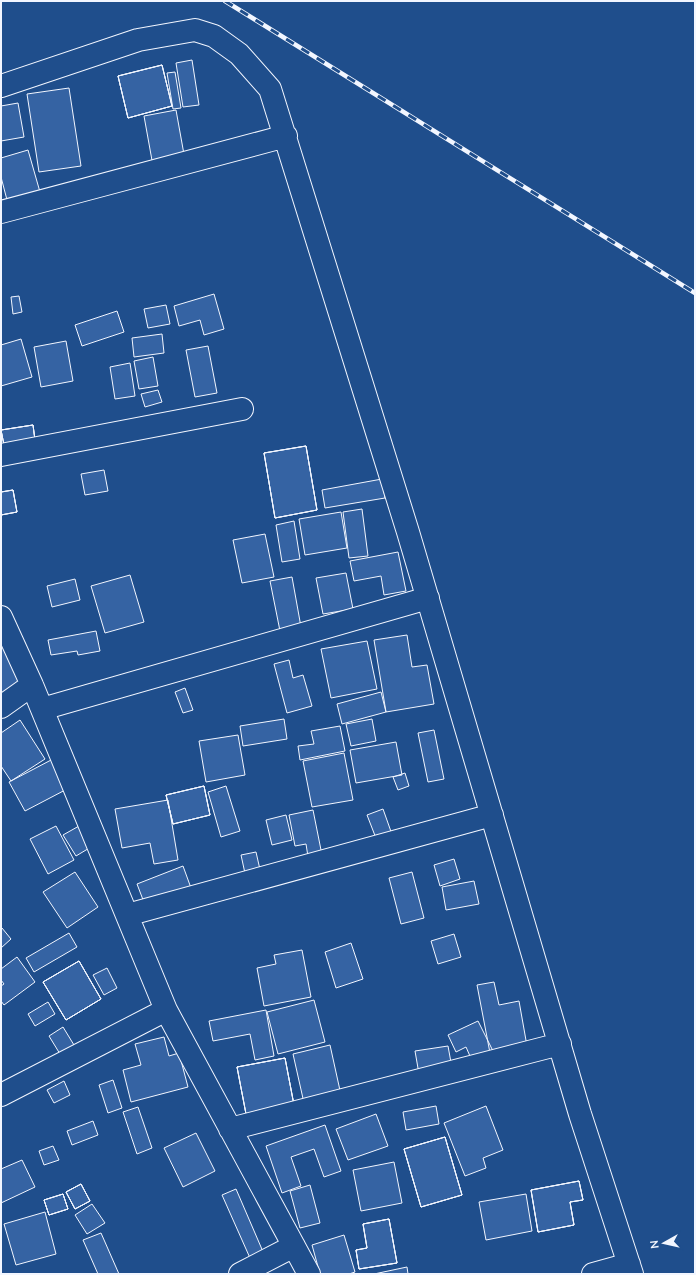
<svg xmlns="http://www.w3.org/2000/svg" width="696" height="1275" viewBox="0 0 696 1275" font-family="'Nunito Sans',sans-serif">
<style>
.building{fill:#3563a3;stroke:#f2f6ff}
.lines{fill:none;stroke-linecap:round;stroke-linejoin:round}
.minor-casing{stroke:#f2f6ff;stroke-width:24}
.minor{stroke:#1f4e8c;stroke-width:22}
.rail-casing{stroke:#f2f6ff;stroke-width:4.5}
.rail{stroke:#1f4e8c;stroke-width:3;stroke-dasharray:9;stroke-linecap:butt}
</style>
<rect width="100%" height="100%" fill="#1f4e8c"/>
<path class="building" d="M 192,60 L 199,105 L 183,107 L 176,63 Z
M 162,65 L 172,106 L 128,118 L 118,76 Z
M 162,65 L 172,106 L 128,118 L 118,76 Z
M 162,65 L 172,106 L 128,118 L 118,76 Z
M 175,72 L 181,108 L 173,109 L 167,73 Z
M 69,88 L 81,166 L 39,172 L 27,94 Z
M 18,103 L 24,137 L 1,141 L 1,106 Z
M 176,110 L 185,160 L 153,166 L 144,116 Z
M 28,150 L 40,192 L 7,200 L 1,177 L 1,158 Z
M 214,294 L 224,329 L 204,335 L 200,320 L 179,326 L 174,306 Z
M 19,296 L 22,312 L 13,314 L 11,297 Z
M 166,305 L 170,324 L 148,328 L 144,309 Z
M 117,311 L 124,332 L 82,346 L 75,325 Z
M 162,334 L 164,353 L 134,357 L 132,338 Z
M 21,339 L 32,377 L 1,386 L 1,345 Z
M 66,341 L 73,381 L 41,387 L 34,347 Z
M 208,346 L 217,393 L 195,397 L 186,350 Z
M 153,357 L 158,386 L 139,389 L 134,361 Z
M 130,363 L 135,396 L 115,399 L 110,367 Z
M 158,390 L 162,402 L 145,407 L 141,394 Z
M 33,425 L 35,440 L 4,445 L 1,430 Z
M 33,425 L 35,440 L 4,445 L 1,430 Z
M 33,425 L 35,440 L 4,445 L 1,430 Z
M 306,446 L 317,510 L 275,518 L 264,453 Z
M 306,446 L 317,510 L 275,518 L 264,453 Z
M 306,446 L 317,510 L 275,518 L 264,453 Z
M 104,470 L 108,491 L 85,495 L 81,474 Z
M 382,479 L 385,498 L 325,508 L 322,490 Z
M 13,490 L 17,512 L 1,515 L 1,492 Z
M 13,490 L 17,512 L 1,515 L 1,492 Z
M 13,490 L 17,512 L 1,515 L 1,492 Z
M 362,509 L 368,556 L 349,558 L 343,512 Z
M 341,512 L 347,548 L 305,555 L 299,519 Z
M 294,521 L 300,559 L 282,562 L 276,525 Z
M 265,534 L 274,577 L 242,583 L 233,540 Z
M 398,552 L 406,591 L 384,595 L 381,576 L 354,581 L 350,561 Z
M 346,573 L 353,609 L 323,614 L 316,578 Z
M 130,575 L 144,622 L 105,633 L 91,586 Z
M 292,577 L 301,627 L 280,631 L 270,581 Z
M 75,579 L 80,600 L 52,607 L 47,586 Z
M 96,631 L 100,651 L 78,655 L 77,651 L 51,655 L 48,640 Z
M 407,635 L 412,667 L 427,665 L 434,704 L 386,712 L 374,640 Z
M 367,641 L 377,689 L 331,698 L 321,649 Z
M 1,644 L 25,682 L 1,697 Z
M 289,660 L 293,678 L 303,675 L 312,706 L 287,713 L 274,664 Z
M 185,688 L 193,710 L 183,713 L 175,692 Z
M 381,692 L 386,712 L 342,724 L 337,704 Z
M 284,719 L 287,739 L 243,746 L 240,726 Z
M 372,719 L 376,741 L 351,746 L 346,724 Z
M 20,720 L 45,759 L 11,781 L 1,766 L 1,733 Z
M 340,726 L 345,751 L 300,760 L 298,746 L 314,744 L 311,731 Z
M 434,730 L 444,779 L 428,782 L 418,733 Z
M 238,735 L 245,775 L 206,782 L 199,741 Z
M 396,742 L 402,775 L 356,783 L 350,750 Z
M 344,753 L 353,800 L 312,807 L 303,761 Z
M 53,759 L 69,788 L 25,811 L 9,782 Z
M 405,773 L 409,786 L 398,790 L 393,777 Z
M 204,786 L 210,815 L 173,824 L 166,795 Z
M 204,786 L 210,815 L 173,824 L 166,795 Z
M 204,786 L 210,815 L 173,824 L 166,795 Z
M 226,786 L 240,831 L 221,837 L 208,792 Z
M 168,800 L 178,860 L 154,864 L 150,843 L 122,848 L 115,809 Z
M 383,809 L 394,840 L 379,846 L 367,815 Z
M 313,810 L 323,860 L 309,863 L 306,844 L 295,846 L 289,815 Z
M 286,815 L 292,840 L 272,845 L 266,820 Z
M 56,826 L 74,860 L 48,874 L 30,839 Z
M 79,826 L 91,847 L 76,856 L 63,835 Z
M 256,852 L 261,874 L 246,878 L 241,855 Z
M 454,859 L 460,879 L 440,886 L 434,865 Z
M 183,866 L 191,888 L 145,905 L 137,884 Z
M 75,872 L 98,907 L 67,928 L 43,892 Z
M 412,872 L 424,918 L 401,924 L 389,878 Z
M 474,881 L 479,904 L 446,910 L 442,887 Z
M 2,928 L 11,939 L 1,948 L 1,930 Z
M 69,933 L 77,947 L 34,972 L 26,958 Z
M 454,934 L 461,957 L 438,964 L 431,941 Z
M 351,943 L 363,979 L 336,988 L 325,952 Z
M 302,950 L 311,997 L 264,1006 L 257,968 L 276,964 L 274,955 Z
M 17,957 L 35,982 L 4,1005 L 1,1001 L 1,986 L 4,984 L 1,980 L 1,969 Z
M 79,961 L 101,999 L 66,1020 L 43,982 Z
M 79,961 L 101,999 L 66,1020 L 43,982 Z
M 79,961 L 101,999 L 66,1020 L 43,982 Z
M 107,968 L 117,988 L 104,995 L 93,975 Z
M 494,982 L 499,1005 L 519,1001 L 527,1046 L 490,1053 L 477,985 Z
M 314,1000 L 325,1042 L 278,1054 L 267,1012 Z
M 48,1002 L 55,1014 L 35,1026 L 28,1014 Z
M 266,1010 L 274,1056 L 255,1060 L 250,1034 L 213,1041 L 209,1021 Z
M 478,1021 L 494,1053 L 473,1063 L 466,1047 L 456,1052 L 448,1035 Z
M 63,1027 L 74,1045 L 60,1054 L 49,1036 Z
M 164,1037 L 169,1056 L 179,1053 L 188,1087 L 131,1102 L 123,1070 L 141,1065 L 135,1044 Z
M 330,1045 L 341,1095 L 304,1103 L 293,1054 Z
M 448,1046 L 452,1068 L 419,1074 L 415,1051 Z
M 285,1058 L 294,1105 L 246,1114 L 237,1067 Z
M 285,1058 L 294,1105 L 246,1114 L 237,1067 Z
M 285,1058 L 294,1105 L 246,1114 L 237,1067 Z
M 113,1080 L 122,1108 L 108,1113 L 99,1085 Z
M 64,1081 L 70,1095 L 54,1103 L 47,1090 Z
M 436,1106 L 439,1124 L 406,1130 L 403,1112 Z
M 486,1106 L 503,1150 L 483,1158 L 486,1168 L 465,1176 L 444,1123 Z
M 138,1107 L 152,1148 L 137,1154 L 123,1112 Z
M 376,1114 L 388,1146 L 348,1160 L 336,1129 Z
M 93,1121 L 98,1135 L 72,1145 L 67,1131 Z
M 325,1125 L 341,1171 L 324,1177 L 314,1149 L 291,1157 L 301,1186 L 282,1193 L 266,1146 Z
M 196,1133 L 215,1171 L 183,1187 L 164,1148 Z
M 445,1137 L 462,1195 L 421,1207 L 404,1149 Z
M 445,1137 L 462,1195 L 421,1207 L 404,1149 Z
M 445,1137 L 462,1195 L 421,1207 L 404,1149 Z
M 53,1146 L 59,1160 L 44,1165 L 39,1151 Z
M 22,1160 L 35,1187 L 1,1203 L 1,1169 Z
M 394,1162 L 402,1203 L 361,1211 L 353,1170 Z
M 579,1181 L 583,1200 L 570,1202 L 574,1225 L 538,1232 L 531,1190 Z
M 579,1181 L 583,1200 L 570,1202 L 574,1225 L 538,1232 L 531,1190 Z
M 579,1181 L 583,1200 L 570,1202 L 574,1225 L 538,1232 L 531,1190 Z
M 81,1184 L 90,1201 L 75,1209 L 66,1192 Z
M 81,1184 L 90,1201 L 75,1209 L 66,1192 Z
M 81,1184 L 90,1201 L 75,1209 L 66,1192 Z
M 310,1185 L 320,1223 L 300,1228 L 290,1191 Z
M 236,1189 L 267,1261 L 254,1267 L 222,1195 Z
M 63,1194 L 68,1209 L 49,1215 L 44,1200 Z
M 63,1194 L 68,1209 L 49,1215 L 44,1200 Z
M 63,1194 L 68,1209 L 49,1215 L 44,1200 Z
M 526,1194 L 532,1231 L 486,1240 L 479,1202 Z
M 92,1204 L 105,1223 L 87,1234 L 75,1215 Z
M 45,1212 L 56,1254 L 16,1265 L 4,1224 Z
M 389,1219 L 397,1263 L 359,1269 L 356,1250 L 367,1248 L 363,1224 Z
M 389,1219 L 397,1263 L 359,1269 L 356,1250 L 367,1248 L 363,1224 Z
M 389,1219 L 397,1263 L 359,1269 L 356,1250 L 367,1248 L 363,1224 Z
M 101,1233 L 119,1274 L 98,1274 L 83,1240 Z
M 344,1235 L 355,1272 L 349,1274 L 320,1274 L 312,1245 Z
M 407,1267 L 408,1274 L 374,1274 Z"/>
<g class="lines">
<defs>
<path id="minor" d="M 1,86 L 138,40 L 195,30 L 214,36 L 239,54 L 270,89 L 408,532 L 580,1114 L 632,1274
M 1,212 L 286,136
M 1,455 L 242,409
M 1,617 L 32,685 L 166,1010 L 309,1274
M 1,707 L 32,685
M 42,709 L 428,598
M 127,915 L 492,815
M 1,1095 L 166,1010
M 230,1129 L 560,1044
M 240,1274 L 294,1246
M 593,1274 L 629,1264"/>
</defs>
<use href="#minor" class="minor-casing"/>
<use href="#minor" class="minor"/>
<defs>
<path id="rail" d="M 225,1 L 695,293"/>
</defs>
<use href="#rail" class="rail-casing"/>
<use href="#rail" class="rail"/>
</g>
<rect width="696" height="1275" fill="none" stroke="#f2f6ff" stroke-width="4"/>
<g transform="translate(664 1243) rotate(262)" stroke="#1f4e8c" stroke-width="3" paint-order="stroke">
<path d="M0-3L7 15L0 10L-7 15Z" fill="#f2f6ff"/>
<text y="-6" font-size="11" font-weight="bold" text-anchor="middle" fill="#f2f6ff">N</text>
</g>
</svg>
